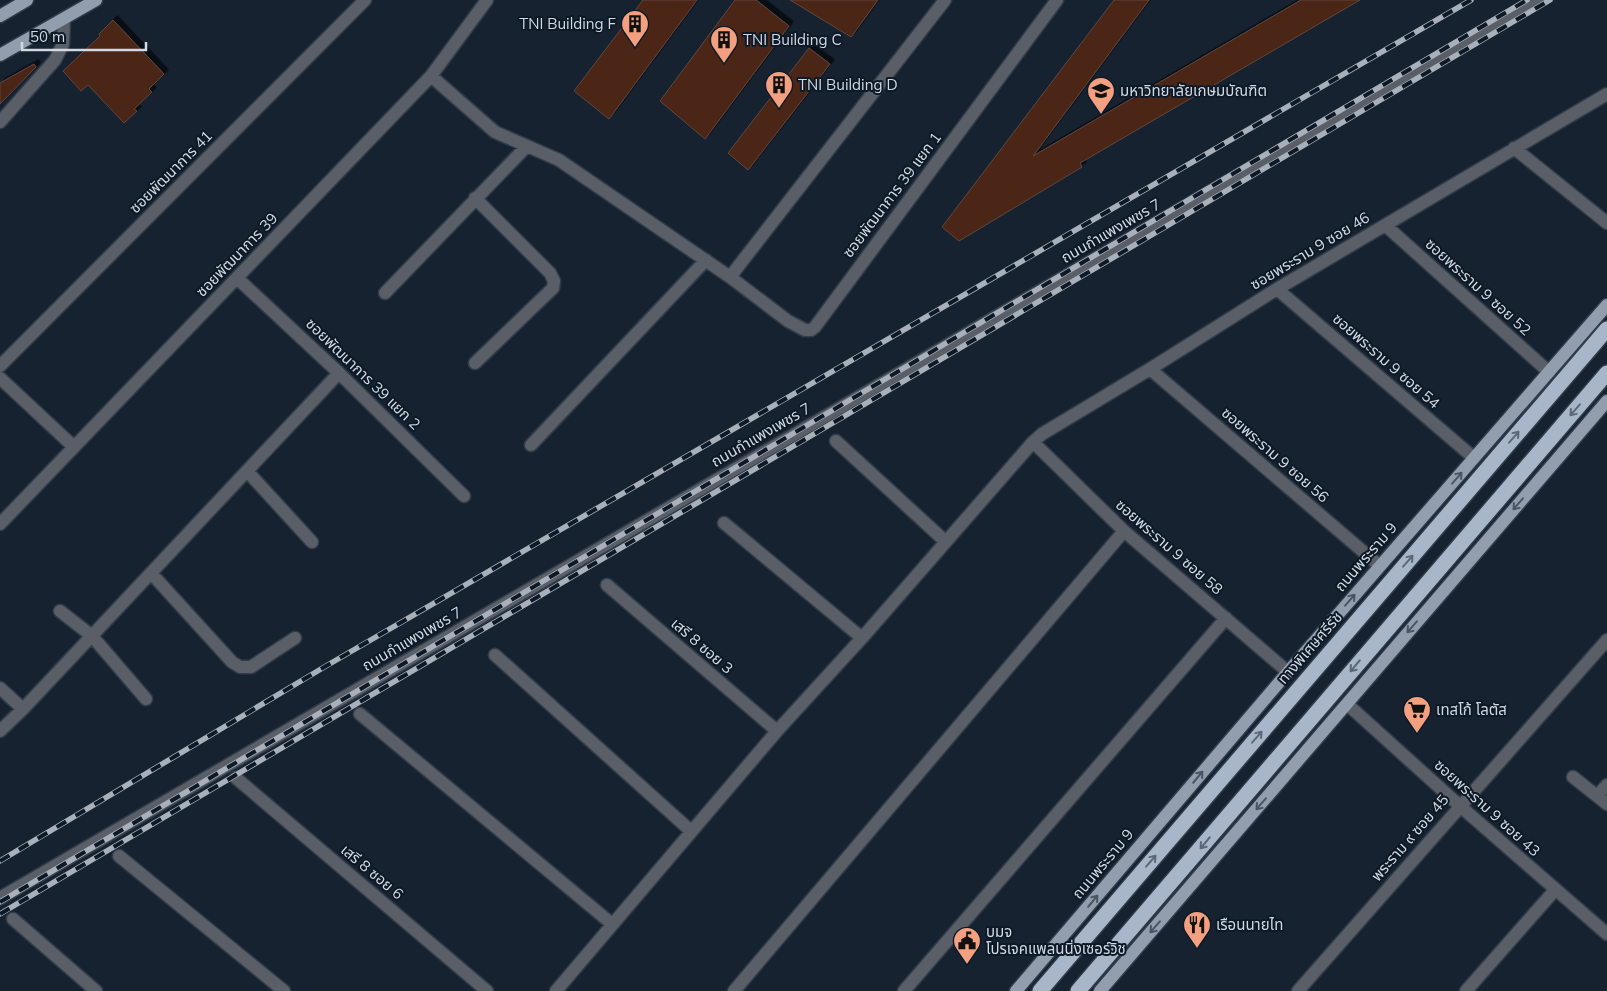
<svg xmlns="http://www.w3.org/2000/svg" width="1607" height="991" viewBox="0 0 1607 991" font-family="Mulish,'Noto Sans Thai',sans-serif">
<style>
.building{fill:#4c2515;stroke:#5d4840;filter:url(#shadow)}
.lines{fill:none;stroke-linecap:round;stroke-linejoin:round}
.minor-casing{stroke:#313c4a;stroke-width:15}
.major-casing{stroke:#313c4a;stroke-width:15}
.highway-casing{stroke:#313c4a;stroke-width:18}
.minor{stroke:#5a5f67;stroke-width:12}
.major{stroke:#929eae;stroke-width:12}
.highway{stroke:#a8b6ca;stroke-width:15}
.rail-casing{stroke:#a8b0bb;stroke-width:5.5}
.rail{stroke:#0e1927;stroke-width:4;stroke-dasharray:11;stroke-linecap:butt}
.oneway{stroke:#5b6878}
.oneway2{stroke:#495564}
.labels{text-anchor:middle;stroke-width:4;stroke-linejoin:round;paint-order:stroke}
.poi-label{font-size:15px;fill:#d2d9e3;stroke:#0e1927;text-anchor:start}
.street-label{font-size:15px;fill:#d2d9e3;stroke:#0e1927}
</style>
<defs>
<filter id="shadow"><feDropShadow dx="4.5" dy="-4.5" stdDeviation="0" flood-color="#0009"/></filter>
</defs>
<rect width="100%" height="100%" fill="#172231"/>
<path class="building" d="M 643,0 L 697,0 L 609,119 L 574,91 Z
M 735,0 L 756,0 L 789,26 L 705,139 L 660,101 Z
M 790,0 L 878,0 L 851,37 Z
M 1114,0 L 1149,0 L 1033,156 L 1301,0 L 1360,0 L 1080,163 L 1082,167 L 959,241 L 942,227 Z
M 113,20 L 164,74 L 149,89 L 152,92 L 134,109 L 137,111 L 124,123 L 88,85 L 81,91 L 63,71 L 100,36 L 99,34 Z
M 809,48 L 830,64 L 748,170 L 728,153 Z
M 34,64 L 36,67 L 0,104 L 0,83 Z"/>
<g class="lines">
<defs>
<path id="minor" d="M 431,76 L 495,132 L 559,160 L 730,277 L 788,321 L 805,330 L 811,330 L 815,327 L 1057,0
M 0,122 L 55,60 L 63,44 L 64,19
M 1514,148 L 1607,223
M 475,198 L 550,273 L 554,281 L 553,288 L 475,363
M 1385,225 L 1549,372
M 730,277 L 945,0
M 237,278 L 339,373 L 464,496
M 1277,289 L 1474,458
M 385,293 L 526,147
M 0,366 L 365,0
M 1150,369 L 1380,566
M 0,378 L 74,447
M 836,441 L 946,542
M 1033,442 L 1124,531 L 1288,672
M 531,445 L 706,260
M 247,471 L 312,542
M 724,523 L 862,638
M 0,524 L 431,76 L 487,0
M 151,573 L 232,662 L 240,667 L 251,667 L 295,638
M 607,585 L 777,731
M 60,611 L 92,636 L 146,699
M 495,655 L 691,831
M 0,688 L 23,709
M 1347,704 L 1460,806 L 1607,934
M 360,714 L 612,924
M 0,731 L 23,709 L 339,373
M 1573,777 L 1607,804
M 236,778 L 487,991
M 1597,796 L 1607,785
M 119,856 L 284,991
M 0,898 L 1539,0
M 13,919 L 96,991
M 556,991 L 777,731 L 862,638 L 1033,442 L 1042,434 L 1150,369 L 1277,289 L 1607,94
M 734,991 L 1124,531
M 904,991 L 1226,618
M 1298,991 L 1607,640
M 1466,991 L 1555,890"/>
<path id="major" d="M 0,16 L 27,0
M 0,55 L 96,0
M 1016,991 L 1288,672 L 1607,305
M 1100,991 L 1607,401"/>
<path id="highway" d="M 1040,991 L 1607,329
M 1078,991 L 1607,373"/>
</defs>
<use href="#minor" class="minor-casing"/>
<use href="#major" class="major-casing"/>
<use href="#highway" class="highway-casing"/>
<use href="#minor" class="minor"/>
<use href="#major" class="major"/>
<use href="#highway" class="highway"/>
<defs>
<path id="rail" d="M 0,861 L 326,666 L 1471,0
M 0,902 L 1527,0
M 0,914 L 1550,0"/>
</defs>
<use href="#rail" class="rail-casing"/>
<use href="#rail" class="rail"/>
</g>
<defs><path id="oneway-shaft" d="M-6 0H5M1.5-3L5.5 0L1.5 3" fill="none" stroke-width="1.6" stroke-linecap="round" stroke-linejoin="round" transform="scale(1.25)"/></defs>
<g class="oneway">
<use href="#oneway-shaft" transform="translate(1575 410) rotate(131)"/>
<use href="#oneway-shaft" transform="translate(1514 437) rotate(-49)"/>
<use href="#oneway-shaft" transform="translate(1408 561) rotate(-49)"/>
<use href="#oneway-shaft" transform="translate(1355 666) rotate(130)"/>
<use href="#oneway-shaft" transform="translate(1257 737) rotate(-49)"/>
<use href="#oneway-shaft" transform="translate(1205 843) rotate(130)"/>
<use href="#oneway-shaft" transform="translate(1151 861) rotate(-49)"/>
</g>
<g class="oneway2">
<use href="#oneway-shaft" transform="translate(1457 478) rotate(-49)"/>
<use href="#oneway-shaft" transform="translate(1518 504) rotate(131)"/>
<use href="#oneway-shaft" transform="translate(1350 600) rotate(-49)"/>
<use href="#oneway-shaft" transform="translate(1412 627) rotate(131)"/>
<use href="#oneway-shaft" transform="translate(1198 777) rotate(-50)"/>
<use href="#oneway-shaft" transform="translate(1261 804) rotate(131)"/>
<use href="#oneway-shaft" transform="translate(1093 901) rotate(-50)"/>
<use href="#oneway-shaft" transform="translate(1155 927) rotate(131)"/>
</g>
<defs>
<symbol id="building-pin" viewBox="-11 -11 22 30"><path d="M0 17L-7.5 6A9.5 9.5 0 1 1 7.5 6Z" fill="#f2a07f" stroke="#0e1927"/><path d="M-4-6H4V6H1V3H-1V6H-4ZM-2.5-4.3h1.7v1.8h-1.7ZM.8-4.3h1.7v1.8H.8ZM-2.5-1h1.7V.8h-1.7ZM.8-1h1.7V.8H.8Z" fill="#111"/></symbol>
<symbol id="university-pin" viewBox="-11 -11 22 30"><path d="M0 17L-7.5 6A9.5 9.5 0 1 1 7.5 6Z" fill="#f2a07f" stroke="#0e1927"/><path d="M0-5L7-2L0 1L-7-2ZM-4 1L0 2.5L4 1V4Q0 6-4 4Z" fill="#111"/></symbol>
<symbol id="supermarket-pin" viewBox="-11 -11 22 30"><path d="M0 17L-7.5 6A9.5 9.5 0 1 1 7.5 6Z" fill="#f2a07f" stroke="#0e1927"/><path d="M-6-5.5h2.5l.6 2H6L4.5 2H-2.5L-4.4-4H-6ZM-1.5 3.2a1.3 1.3 0 1 0 .1 0ZM3 3.2a1.3 1.3 0 1 0 .1 0Z" fill="#111"/></symbol>
<symbol id="restaurant-pin" viewBox="-11 -11 22 30"><path d="M0 17L-7.5 6A9.5 9.5 0 1 1 7.5 6Z" fill="#f2a07f" stroke="#0e1927"/><path d="M-5-6h1v4h1v-4h1v4h1v-4h1v5L-1.5 .5V6h-2V.5L-5-1ZM5-6V6H3V1.5H1.5Q1.5-4 5-6Z" fill="#111"/></symbol>
<symbol id="civic-pin" viewBox="-11 -11 22 30"><path d="M0 17L-7.5 6A9.5 9.5 0 1 1 7.5 6Z" fill="#f2a07f" stroke="#0e1927"/><path d="M-.6-6.5H3V-4.5H.6V-3L4-1V1h2V6H-6V1h2V-1L-.6-3ZM-1.2 2.5V6h2.4V2.5Z" fill="#111"/></symbol>
</defs>
<g fill-rule="evenodd">
<use href="#building-pin" x="619" y="8" width="32" height="43"/>
<use href="#building-pin" x="708" y="24" width="32" height="43"/>
<use href="#building-pin" x="763" y="69" width="32" height="43"/>
<use href="#university-pin" x="1085" y="75" width="32" height="43"/>
<use href="#supermarket-pin" x="1401" y="694" width="32" height="43"/>
<use href="#restaurant-pin" x="1181" y="909" width="32" height="43"/>
<use href="#civic-pin" x="951" y="925" width="32" height="43"/>
</g>
<g class="labels">
<g class="poi-label">
<text x="616" y="29" text-anchor="end">TNI Building F</text>
<text x="743" y="45">TNI Building C</text>
<text x="798" y="90">TNI Building D</text>
<text x="1120" y="96">มหาวิทยาลัยเกษมบัณฑิต</text>
<text x="1436" y="715">เทสโก้ โลตัส</text>
<text x="1216" y="930">เรือนนายไท</text>
<text x="986" y="937">บมจ<tspan x="986" dy="17">โปรเจคแพลนนิ่งเซอร์วิช</tspan></text>
</g>
<g class="street-label">
<text transform="translate(171 172) rotate(-45)" y="5">ซอยพัฒนาการ 41</text>
<text transform="translate(892 195) rotate(-53)" y="5">ซอยพัฒนาการ 39 แยก 1</text>
<text transform="translate(1111 231) rotate(-30)" y="5">ถนนกำแพงเพชร 7</text>
<text transform="translate(1310 251) rotate(-31)" y="5">ซอยพระราม 9 ซอย 46</text>
<text transform="translate(237 255) rotate(-46)" y="5">ซอยพัฒนาการ 39</text>
<text transform="translate(1478 287) rotate(42)" y="5">ซอยพระราม 9 ซอย 52</text>
<text transform="translate(1386 361) rotate(41)" y="5">ซอยพระราม 9 ซอย 54</text>
<text transform="translate(363 374) rotate(44)" y="5">ซอยพัฒนาการ 39 แยก 2</text>
<text transform="translate(761 435) rotate(-30)" y="5">ถนนกำแพงเพชร 7</text>
<text transform="translate(1275 455) rotate(41)" y="5">ซอยพระราม 9 ซอย 56</text>
<text transform="translate(1169 547) rotate(41)" y="5">ซอยพระราม 9 ซอย 58</text>
<text transform="translate(1366 557) rotate(-49)" y="5">ถนนพระราม 9</text>
<text transform="translate(412 639) rotate(-30)" y="5">ถนนกำแพงเพชร 7</text>
<text transform="translate(702 646) rotate(41)" y="5">เสรี 8 ซอย 3</text>
<text transform="translate(1310 648) rotate(-49)" y="5">ทางพิเศษศรีรัช</text>
<text transform="translate(1487 808) rotate(42)" y="5">ซอยพระราม 9 ซอย 43</text>
<text transform="translate(1410 838) rotate(-49)" y="5">พระราม ๙ ซอย 45</text>
<text transform="translate(1103 864) rotate(-50)" y="5">ถนนพระราม 9</text>
<text transform="translate(372 872) rotate(40)" y="5">เสรี 8 ซอย 6</text>
</g>
</g>
<path d="M22 42v8h124v-8" fill="none" stroke="#d2d9e3" stroke-width="2.5"/>
<text x="30" y="42" font-size="15" fill="#d2d9e3" stroke="#0e1927" stroke-width="4" paint-order="stroke">50 m</text>
</svg>
